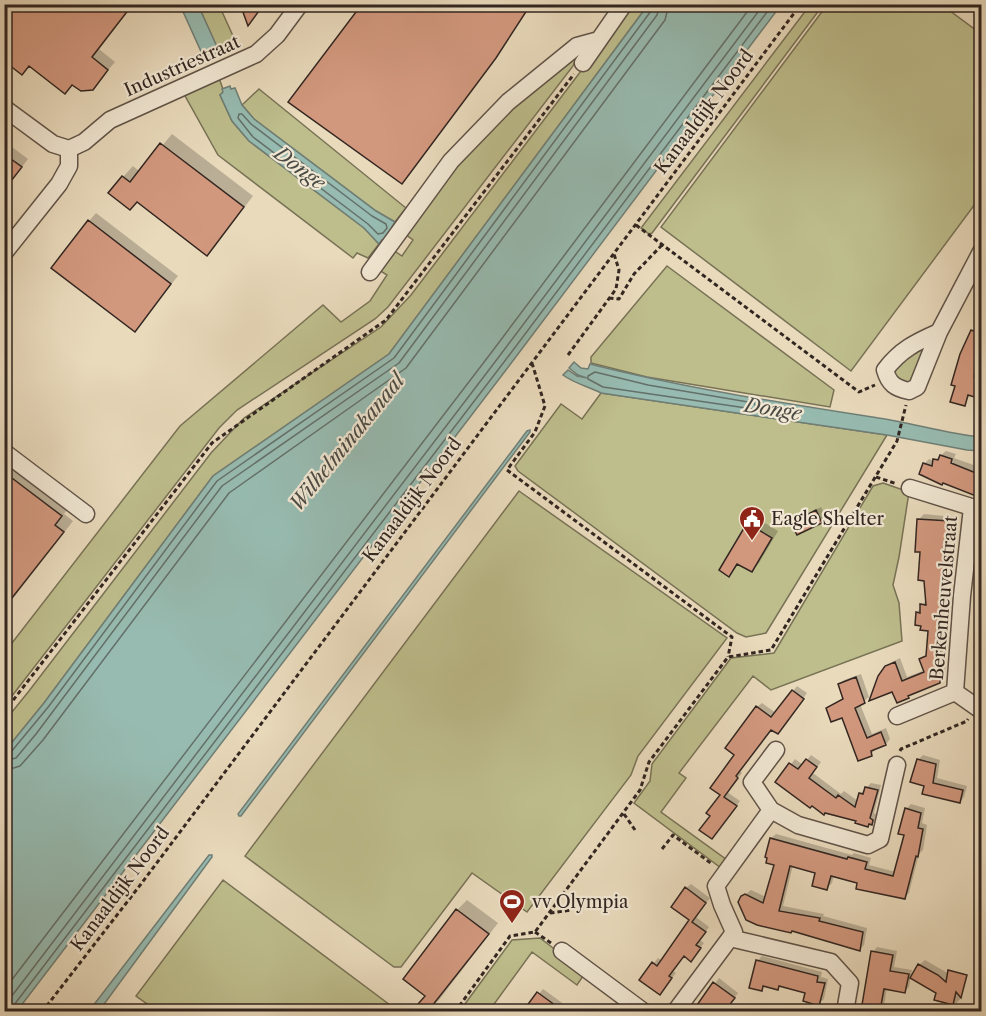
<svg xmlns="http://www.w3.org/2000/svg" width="986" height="1016" viewBox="0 0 986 1016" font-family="'Libre Caslon Text',serif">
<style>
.green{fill:#bebd8c;stroke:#787256;stroke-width:1.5}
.water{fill:#97bbb1;stroke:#6f7f77;stroke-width:1.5}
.shadow{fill:#0003}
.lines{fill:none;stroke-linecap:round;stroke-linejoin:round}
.shore{stroke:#647069;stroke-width:1.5}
.building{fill:#d2987e;stroke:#322621;stroke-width:1.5}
.minor-casing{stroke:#605348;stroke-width:19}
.path{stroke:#322621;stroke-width:3;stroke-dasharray:4.5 3;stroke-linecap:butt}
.minor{stroke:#f1e7d3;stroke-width:16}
.labels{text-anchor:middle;stroke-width:4.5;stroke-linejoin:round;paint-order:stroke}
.street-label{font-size:18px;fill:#322621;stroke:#f1e7d3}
.poi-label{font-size:18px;fill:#322621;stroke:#f1e7d3;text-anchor:start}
.water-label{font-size:20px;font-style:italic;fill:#4b4b45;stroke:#f1e7d3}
</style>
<rect width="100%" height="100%" fill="#e9dabc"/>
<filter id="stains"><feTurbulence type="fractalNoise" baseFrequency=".00333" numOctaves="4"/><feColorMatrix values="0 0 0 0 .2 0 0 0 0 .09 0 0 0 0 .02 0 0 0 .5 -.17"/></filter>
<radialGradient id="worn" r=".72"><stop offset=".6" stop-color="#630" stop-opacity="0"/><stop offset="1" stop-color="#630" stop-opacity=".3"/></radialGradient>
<path class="green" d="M 198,5 L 219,5 L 238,47 L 217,56 L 215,54 L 219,52 Z
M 631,5 L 648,5 L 389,354 L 213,476 L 44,703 L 5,751 L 5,718 L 12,712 L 29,691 L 211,453 L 244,418 L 381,327 L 411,295 Z
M 810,5 L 823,5 L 652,233 L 649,234 L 641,228 Z
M 827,5 L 942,5 L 981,34 L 981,196 L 851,371 L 661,227 Z
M 572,59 L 575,61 L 573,66 L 388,307 L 375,319 L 237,410 L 219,428 L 5,705 L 5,652 L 180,426 L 323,305 L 341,322 L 370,301 L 387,275 L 379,270 L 393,250 L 402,256 L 413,240 L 405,234 L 464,155 L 489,126 Z
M 219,78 L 224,92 L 220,95 L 232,121 L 249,141 L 364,228 L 379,244 L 368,258 L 357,253 L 353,258 L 218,155 L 184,94 Z
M 259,89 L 406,208 L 395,222 L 376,211 L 254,119 L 242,105 Z
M 667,266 L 834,390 L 830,407 L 647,377 L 591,363 L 591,357 Z
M 929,342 L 914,379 L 909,383 L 897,383 L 891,372 L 893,367 Z
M 601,393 L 887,435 L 766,633 L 746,637 L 737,633 L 518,471 L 515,466 L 561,404 L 582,419 Z
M 883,483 L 909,492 L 899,557 L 893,585 L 899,603 L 902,641 L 771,690 L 753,676 L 679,773 L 686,778 L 661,812 L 727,860 L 721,868 L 634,803 L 650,781 L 652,764 L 731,658 L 774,653 L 873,486 Z
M 519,491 L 727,638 L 638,756 L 631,775 L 527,912 L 472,873 L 401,967 L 394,967 L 245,856 Z
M 223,880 L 398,1011 L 157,1011 L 136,996 Z
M 540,938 L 570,961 L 583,976 L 577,985 L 532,952 L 489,1011 L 459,1012 L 512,940 Z"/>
<path class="water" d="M 180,5 L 198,5 L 219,51 L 215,54 L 217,56 L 209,60 L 208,57 L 204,58 Z
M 648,5 L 781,5 L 509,366 L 17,1011 L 5,1011 L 5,751 L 44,703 L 213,476 L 389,354 Z
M 230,86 L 231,89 L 235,88 L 242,105 L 254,119 L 376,211 L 395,222 L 392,227 L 395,229 L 385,241 L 382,240 L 379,244 L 364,228 L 249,141 L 232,121 L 220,95 L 223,92 L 222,89 Z
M 574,362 L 581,368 L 588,369 L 590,364 C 684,388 782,403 878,418 C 913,423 947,434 981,437 L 981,451 L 967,450 L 887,435 L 601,393 C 588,386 575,384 563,375 L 568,370 L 577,376 L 587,378 L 578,375 L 569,368 Z
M 530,430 L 530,432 L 241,816 L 239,816 L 238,814 L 527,431 Z
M 209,855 L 212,855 L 212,857 L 99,1011 L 89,1011 Z"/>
<path class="shadow" d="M 4,4 L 133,4 L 99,49 L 115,62 L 92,89 L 73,83 L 30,65 L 22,73 Z
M 172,134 L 253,196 L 217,243 L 207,254 L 138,201 L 123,177 L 133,166 L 140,172 Z
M 4,141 L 28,159 L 4,190 Z
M 96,213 L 178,276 L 134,330 L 89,221 Z
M 977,326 L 982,328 L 982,364 L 978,372 L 982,373 L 982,397 L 971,394 L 964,404 L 957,385 L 972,331 Z
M 946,451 L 956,454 L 954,458 L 982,468 L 980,497 L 971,494 L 972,492 L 924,464 L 929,459 L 934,461 Z
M 4,454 L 71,505 L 64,514 L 73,521 L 4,610 Z
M 821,507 L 826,517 L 821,522 L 793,523 L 798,518 Z
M 924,514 L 954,517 L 953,535 L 948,540 L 947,553 L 948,565 L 951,565 L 950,576 L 948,578 L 945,610 L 948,610 L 947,621 L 945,623 L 943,652 L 946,653 L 945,677 L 940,682 L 897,701 L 886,667 L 892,662 L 900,658 L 907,677 L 925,670 L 921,659 L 928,653 L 929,630 L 917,613 L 927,599 L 919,519 Z
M 755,517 L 778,531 L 759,563 L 752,570 L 739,563 L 729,575 L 748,524 Z
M 982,567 L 982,609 L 981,601 L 977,600 Z
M 978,640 L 982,640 L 982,662 L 977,663 L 973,645 Z
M 861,674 L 869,697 L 860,704 L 872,734 L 886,728 L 890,739 L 886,744 L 876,748 L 876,749 L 871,754 L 842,716 L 828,709 L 844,697 L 839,685 L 844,680 Z
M 797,686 L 807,693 L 782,728 L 772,728 L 740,771 L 742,773 L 727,792 L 740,801 L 716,833 L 712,816 L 757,707 L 762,703 L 776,713 Z
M 982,729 L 982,744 L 975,743 L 977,734 Z
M 811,755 L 821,762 L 813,773 L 841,794 L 844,791 L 858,801 L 860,794 L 871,783 L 881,785 L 874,813 L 878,815 L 877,819 L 872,824 L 858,820 L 777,782 L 795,759 L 803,765 Z
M 923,755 L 940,760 L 937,778 L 967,786 L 964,797 L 960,802 L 926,785 L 918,760 Z
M 911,804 L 925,808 L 922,823 L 927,825 L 923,850 L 919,854 L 909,893 L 904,898 L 834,875 L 832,883 L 827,888 L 817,872 L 793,865 L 783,906 L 824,914 L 823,916 L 867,928 L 864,945 L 859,950 L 824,940 L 824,938 L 757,924 L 742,897 L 751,890 L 766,897 L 775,864 L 767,856 L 771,838 L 776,834 L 852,855 L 854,853 L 871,858 L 869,865 L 896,872 L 906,834 L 906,809 Z
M 691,884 L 710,898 L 696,917 L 709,927 L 700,940 L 704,943 L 695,955 L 684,955 L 673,971 L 676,973 L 660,993 L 641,979 L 658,958 L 662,961 L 691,920 L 686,888 Z
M 467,900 L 498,923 L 439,1000 L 429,1010 L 421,1004 L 427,995 L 457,910 Z
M 877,947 L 897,951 L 894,967 L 912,970 L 909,987 L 904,992 L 887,988 L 883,1012 L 863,1012 L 873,952 Z
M 762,956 L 822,972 L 821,977 L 828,979 L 824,999 L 819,1004 L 807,992 L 781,985 L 778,988 L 765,985 L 762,989 L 757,961 Z
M 925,960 L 965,983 L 961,998 L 956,1004 L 936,999 L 938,992 L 919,965 Z
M 719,978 L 738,993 L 731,1003 L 743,1012 L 709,1012 L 700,1004 Z
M 543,989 L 572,1010 L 570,1012 L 534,1012 L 528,1007 Z
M 834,1006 L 843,1008 L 848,1012 L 829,1012 Z"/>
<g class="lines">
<path class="shore" d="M 239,114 L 242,114 L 251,124 L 372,216 L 386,224 L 387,228 L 383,233 L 378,234 L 368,224 L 253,137 L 238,118 Z
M 595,372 L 648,385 L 754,403 L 756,407 L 753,409 L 603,387 L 588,379 L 588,376 Z
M 4,754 L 11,752 L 49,706 L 217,481 L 394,358 L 651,11 L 653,4
M 4,761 L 16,758 L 36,734 L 222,486 L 399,363 L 657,15 L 660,4
M 4,771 L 20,766 L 43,740 L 229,493 L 406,368 L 665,20 L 669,4
M 4,990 L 491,353 L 753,4
M 5,1012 L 8,1001 L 498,358 L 764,4
M 12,1012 L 14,1005 L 504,362 L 773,4"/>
</g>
<path class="building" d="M 4,4 L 133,4 L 92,57 L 108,70 L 93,90 L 81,91 L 72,85 L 65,94 L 29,66 L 22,75 L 4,61 Z
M 240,4 L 264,4 L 248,26 Z
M 362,4 L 531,4 L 496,58 L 402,184 L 288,102 Z
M 160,143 L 244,207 L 207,256 L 137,202 L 130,210 L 108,193 L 122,176 L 130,182 Z
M 4,154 L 22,167 L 4,190 Z
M 88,220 L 171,284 L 135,332 L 51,268 Z
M 971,330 L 981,334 L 981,361 L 974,376 L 981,379 L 981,399 L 968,395 L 965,406 L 950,402 L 955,386 L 951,385 L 960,354 Z
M 940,455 L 952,459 L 951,463 L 981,475 L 981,498 L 943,483 L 942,485 L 919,474 L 923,463 L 932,466 L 933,459 L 938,460 Z
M 4,472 L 62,516 L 55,525 L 64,532 L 4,608 Z
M 816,510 L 822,523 L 797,535 L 791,523 Z
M 917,519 L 950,521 L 949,541 L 944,541 L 943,559 L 944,569 L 947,570 L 946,582 L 944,582 L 941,614 L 944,614 L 943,627 L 941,627 L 939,657 L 942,657 L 940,683 L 908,696 L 909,698 L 897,703 L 892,692 L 869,701 L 878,676 L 885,666 L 895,662 L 902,681 L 924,672 L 919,659 L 926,656 L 928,631 L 920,630 L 921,626 L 915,625 L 916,612 L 920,613 L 920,604 L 926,605 L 924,581 L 918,580 L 920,552 L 915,552 Z
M 747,523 L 772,538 L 752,572 L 737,564 L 729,577 L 719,570 Z
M 856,677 L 865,703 L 855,708 L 867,738 L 881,732 L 886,745 L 871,751 L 872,756 L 858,761 L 842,718 L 831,722 L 826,708 L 843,699 L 838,684 Z
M 792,690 L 804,699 L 778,734 L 771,730 L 736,776 L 738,778 L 724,797 L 737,806 L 712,839 L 699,830 L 710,816 L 706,813 L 720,795 L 710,788 L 734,755 L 725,748 L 756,706 L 771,717 Z
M 806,759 L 817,767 L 809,778 L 836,798 L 838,795 L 855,807 L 859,793 L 863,794 L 865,787 L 878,790 L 870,818 L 873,820 L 872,825 L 869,824 L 868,827 L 855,823 L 856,821 L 825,813 L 824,815 L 812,806 L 810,808 L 775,782 L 789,763 L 798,769 Z
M 917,759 L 936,764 L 933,783 L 963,790 L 960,803 L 922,794 L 924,786 L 910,782 Z
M 905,808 L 921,813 L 918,828 L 923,829 L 918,857 L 916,856 L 905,899 L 856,889 L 857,883 L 831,876 L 827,890 L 812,886 L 815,873 L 790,866 L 779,911 L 820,918 L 819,921 L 863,932 L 860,951 L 792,931 L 791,933 L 757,925 L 746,920 L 738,902 L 741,896 L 745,894 L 763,903 L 774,865 L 766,863 L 767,858 L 765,857 L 770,838 L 847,859 L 848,857 L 867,862 L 865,869 L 893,876 L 904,835 L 898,834 Z
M 685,887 L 706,903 L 692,922 L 706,932 L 696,945 L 701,948 L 691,962 L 684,956 L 669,976 L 672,978 L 660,995 L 639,980 L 652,962 L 657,966 L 689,920 L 671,907 Z
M 456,909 L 489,934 L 428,1011 L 418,1004 L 425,996 L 403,979 Z
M 871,951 L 893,955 L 890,971 L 909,974 L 905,993 L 884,989 L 880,1011 L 861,1011 Z
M 756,960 L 818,976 L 817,982 L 825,983 L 819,1006 L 803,1001 L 805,993 L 779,986 L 778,990 L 763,986 L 762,991 L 749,988 Z
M 918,964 L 938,975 L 946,982 L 948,970 L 967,975 L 961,998 L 956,992 L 953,1005 L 934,1000 L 936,993 L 910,978 Z
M 713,982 L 735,998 L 731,1003 L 732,1011 L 706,1011 L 697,1005 Z
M 537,992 L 563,1011 L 523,1011 Z"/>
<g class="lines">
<defs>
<path id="minor" d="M 583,63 L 624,4
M 4,108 L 53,144 L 69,149
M 69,149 L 84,142 L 110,120 L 256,54 L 277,35 L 300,4
M 4,253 L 59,184 L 69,166 L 69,149
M 370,272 L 451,161 L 508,102 L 577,46 L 599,40
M 939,332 C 916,342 900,350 885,370 C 889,384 895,388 909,391 L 917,387 L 939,332 L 982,250
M 4,452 L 86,514
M 910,488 L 981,510
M 972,508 L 962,596 L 955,692 L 982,711
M 897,716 L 955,692
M 771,810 L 752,782 L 776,750
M 730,938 L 734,932 L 722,905 L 716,886 L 771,810 L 798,825 L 868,845 L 880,839 L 897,765
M 562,951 L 644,1012
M 675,1012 L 730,938 L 831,962 L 850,983 L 846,1006"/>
</defs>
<use href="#minor" class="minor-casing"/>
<path class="path" d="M 636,225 L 859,392 L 875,385
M 609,298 L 619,299 L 634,274 L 662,245
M 568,355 L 616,289 L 619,270 L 614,254
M 532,363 L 545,406 L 535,432 L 507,470 L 732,637 L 728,657
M 876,477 L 897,484
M 4,712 L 212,443 L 386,320 L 574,74
M 900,751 L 901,749 L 967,721 L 968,719
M 624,814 L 635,830
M 662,849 L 673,835 L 712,864
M 550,913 L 572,910
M 535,932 L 551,943
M 42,1012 L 141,884 L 801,4
M 455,1012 L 510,936 L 535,932 L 640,790 L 649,762 L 728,657 L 771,650 L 897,441 L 906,405"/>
<use href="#minor" class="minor"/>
</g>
<defs>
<symbol id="civic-pin" viewBox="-11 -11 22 30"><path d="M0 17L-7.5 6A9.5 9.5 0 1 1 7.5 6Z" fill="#8f2418" stroke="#f1e7d3"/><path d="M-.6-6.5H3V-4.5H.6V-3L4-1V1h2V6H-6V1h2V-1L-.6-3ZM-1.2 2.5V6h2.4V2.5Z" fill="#fff"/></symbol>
<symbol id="stadium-pin" viewBox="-11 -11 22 30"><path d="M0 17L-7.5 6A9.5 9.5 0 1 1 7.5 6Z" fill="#8f2418" stroke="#f1e7d3"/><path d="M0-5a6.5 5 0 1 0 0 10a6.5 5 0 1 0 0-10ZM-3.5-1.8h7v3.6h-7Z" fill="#fff"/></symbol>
</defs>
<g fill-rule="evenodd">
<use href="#civic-pin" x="737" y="504" width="30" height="40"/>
<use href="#stadium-pin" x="497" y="887" width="30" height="40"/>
</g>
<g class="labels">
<g class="street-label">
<text transform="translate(182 66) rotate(-24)" y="6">Industriestraat</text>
<text transform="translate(704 112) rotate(-53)" y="6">Kanaaldijk Noord</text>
<text transform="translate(412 500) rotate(-53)" y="6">Kanaaldijk Noord</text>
<text transform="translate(944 598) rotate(-85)" y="6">Berkenheuvelstraat</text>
<text transform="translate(120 889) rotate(-53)" y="6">Kanaaldijk Noord</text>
</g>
<g class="poi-label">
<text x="771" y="525">Eagle Shelter</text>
<text x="532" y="908">vv Olympia</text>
</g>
<g class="water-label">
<text transform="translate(300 168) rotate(37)" y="7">Donge</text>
<text transform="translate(773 409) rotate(9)" y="7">Donge</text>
<text transform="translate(347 442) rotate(-51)" y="7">Wilhelminakanaal</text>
</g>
</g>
<rect width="986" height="1016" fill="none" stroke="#e9dabc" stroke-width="24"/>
<rect x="6" y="6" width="974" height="1004" fill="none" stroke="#322621" stroke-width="3"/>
<rect x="12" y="12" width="962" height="992" fill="none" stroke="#322621" stroke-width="1.5"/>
<rect width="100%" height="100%" filter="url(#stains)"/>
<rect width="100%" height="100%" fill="url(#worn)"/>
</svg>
